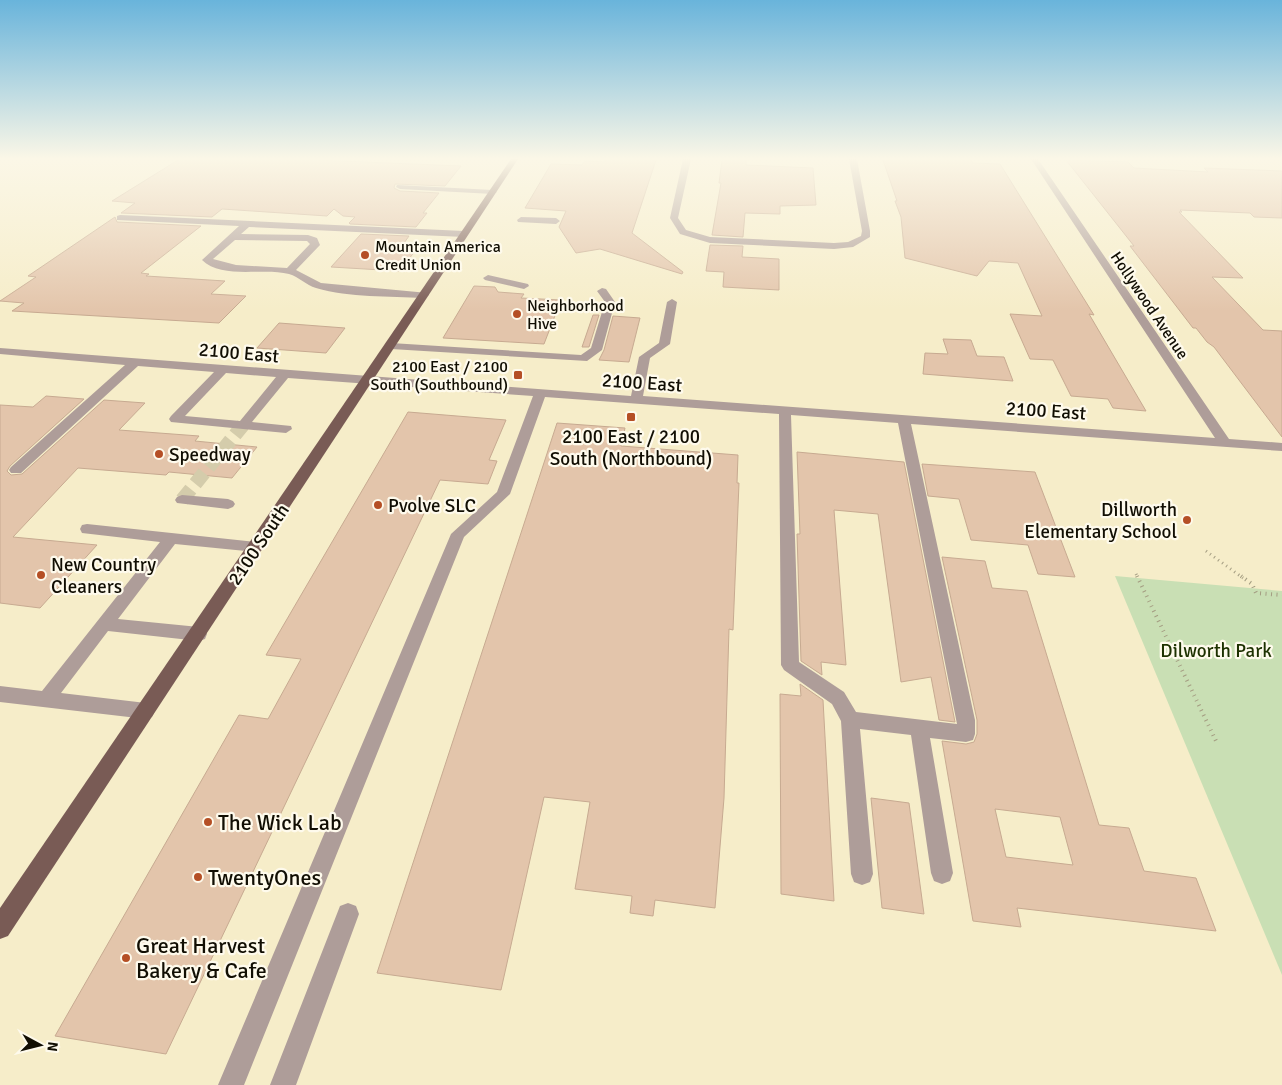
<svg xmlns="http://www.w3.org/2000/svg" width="1282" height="1085" viewBox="0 0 1282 1085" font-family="Signika,sans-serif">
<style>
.green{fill:#c9dfb4}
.building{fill:#e3c5ab;stroke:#c7aa91;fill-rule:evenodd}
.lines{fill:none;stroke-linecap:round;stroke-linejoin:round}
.minor-tunnel{stroke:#d4ccab;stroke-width:14;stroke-dasharray:14 7;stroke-linecap:butt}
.path-far1{stroke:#a49d82;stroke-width:3;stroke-dasharray:1 4;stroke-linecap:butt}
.path{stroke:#a49d82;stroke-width:4;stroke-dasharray:1 4.5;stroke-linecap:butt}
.minor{fill:#ae9d99;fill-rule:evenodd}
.major{fill:#795b55;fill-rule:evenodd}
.poi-dot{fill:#b54f25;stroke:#fefaec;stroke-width:2}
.labels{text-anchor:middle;stroke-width:4.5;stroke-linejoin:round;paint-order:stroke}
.far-poi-label{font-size:16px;fill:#110e03;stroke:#fefaec;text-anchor:start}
.far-street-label{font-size:16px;fill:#110e03;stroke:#fefaec}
.street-label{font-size:19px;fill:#110e03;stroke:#fefaec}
.poi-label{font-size:19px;fill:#110e03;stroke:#fefaec;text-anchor:start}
.park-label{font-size:19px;fill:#1d3100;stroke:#fefaec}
.near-poi-label{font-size:22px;fill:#110e03;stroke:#fefaec;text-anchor:start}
</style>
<rect width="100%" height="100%" fill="#f6edc9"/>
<path class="green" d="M 1115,576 L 1282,591 L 1282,975 Z"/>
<path class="building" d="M 178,160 L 316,160 L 461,166 L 445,186 L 395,184 L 394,188 L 400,191 L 439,193 L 423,213 L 427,213 L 416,227 L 350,224 L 349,223 L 355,217 L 343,216 L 334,209 L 327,216 L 222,209 L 212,217 L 121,213 L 135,203 L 112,201 Z
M 605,160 L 656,160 L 632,233 L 683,272 L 682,274 L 600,249 L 576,253 L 559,227 L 566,211 L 525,208 L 551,164 L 582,165 L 585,161 L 605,162 Z
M 722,160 L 746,160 L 746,165 L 813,168 L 816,205 L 780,206 L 780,214 L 745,213 L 743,237 L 712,235 L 721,183 L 719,183 Z
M 883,160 L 971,160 L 973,163 L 1000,164 L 1094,315 L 1089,314 L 1146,411 L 1113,408 L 1108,399 L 1071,396 L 1053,360 L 1030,359 L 1010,314 L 1042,316 L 1018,263 L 989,261 L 977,276 L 905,258 L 901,217 L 895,201 L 897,201 Z
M 1066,160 L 1128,162 L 1134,168 L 1208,172 L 1204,168 L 1282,171 L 1282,218 L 1254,217 L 1250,213 L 1180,210 L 1182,212 L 1179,212 L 1243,278 L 1212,277 L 1263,330 L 1282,331 L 1282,437 L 1214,347 L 1207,342 L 1196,328 L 1193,328 L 1130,246 L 1134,246 Z
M 115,217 L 117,222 L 201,226 L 141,273 L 149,274 L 146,276 L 225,281 L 211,294 L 246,296 L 219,323 L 12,311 L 24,303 L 0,301 L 36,277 L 28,276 Z
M 361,234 L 409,236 L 404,243 L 421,244 L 399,271 L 331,267 Z
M 710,245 L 743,246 L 742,257 L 779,259 L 779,290 L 723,287 L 724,272 L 706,271 Z
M 474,286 L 495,287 L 498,292 L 524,294 L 521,298 L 561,300 L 544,344 L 443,338 Z
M 593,315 L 599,315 L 589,347 L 582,347 Z
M 613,316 L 640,318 L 629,362 L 599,360 L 604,350 Z
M 279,323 L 345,328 L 326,353 L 257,348 Z
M 943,339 L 971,340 L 977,356 L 1004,357 L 1013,381 L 923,374 L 925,353 L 948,354 Z
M 46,396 L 84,399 L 10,466 L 7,471 L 11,475 L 22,474 L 104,400 L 145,403 L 119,430 L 199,436 L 195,441 L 257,447 L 232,478 L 169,472 L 166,475 L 78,468 L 13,537 L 97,545 L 40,608 L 0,603 L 0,405 L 33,407 Z
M 408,412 L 506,420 L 489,460 L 497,461 L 488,484 L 440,480 L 166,1054 L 55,1036 L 239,715 L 268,719 L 301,659 L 266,655 Z
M 557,423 L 625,428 L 621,446 L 738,455 L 737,483 L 739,483 L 733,630 L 729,629 L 724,798 L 715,908 L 655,900 L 653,916 L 630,913 L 632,896 L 575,889 L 590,802 L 544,797 L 501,990 L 377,973 Z
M 797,452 L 904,462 L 955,722 L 939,720 L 931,677 L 901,682 L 878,514 L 834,510 L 846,665 L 821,662 L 822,675 L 801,661 L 797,534 L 800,534 Z
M 922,464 L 1035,472 L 1075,577 L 1038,574 L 1028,545 L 971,540 L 959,499 L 928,496 Z
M 942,557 L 985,561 L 992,588 L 1027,591 L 1099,825 L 1129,828 L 1144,871 L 1196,878 L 1216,931 L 1017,908 L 1021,927 L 973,921 L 942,741 L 966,744 L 974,742 L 977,734 L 977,720 ZM 995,809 L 1060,817 L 1073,865 L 1006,857 Z
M 800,684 L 823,700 L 834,901 L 781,894 L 780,694 L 801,696 Z
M 871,798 L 909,803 L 924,914 L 882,908 Z"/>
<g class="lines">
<path class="minor-tunnel" d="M 182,500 L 243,425"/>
<path class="path-far1" d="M 1206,551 L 1243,578
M 1136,574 L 1138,578"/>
<path class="path" d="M 1137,576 L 1216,741
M 1241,576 L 1252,584 L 1256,593 L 1282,595"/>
<path class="minor" d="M 683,159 L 691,159 L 678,218 L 686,230 L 710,237 L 834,243 L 848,242 L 861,236 L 862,231 L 849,159 L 857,159 L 870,231 L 870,237 L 853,247 L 834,249 L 710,243 L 680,234 L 670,218 Z
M 1031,159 L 1038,159 L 1229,439 L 1282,443 L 1282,451 L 911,424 L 975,720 L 975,734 L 973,740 L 966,742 L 930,738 L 953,873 L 950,881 L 942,884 L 934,881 L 931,873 L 911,735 L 860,729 L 873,874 L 870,882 L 862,885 L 854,882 L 851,874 L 841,721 L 832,704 L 784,670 L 781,665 L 779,414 L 545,397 L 510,494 L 464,537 L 244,1085 L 218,1085 L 451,534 L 497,492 L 533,396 L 288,378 L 252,422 L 291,426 L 292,429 L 286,433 L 171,422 L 169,419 L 171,416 L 214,372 L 138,366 L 21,473 L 11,473 L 9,470 L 11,467 L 125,365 L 0,354 L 0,348 L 631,396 L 639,357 L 659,343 L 667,302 L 672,299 L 677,302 L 670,344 L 650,358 L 643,396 L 1215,438 ZM 226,373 L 276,377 L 240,421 L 185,416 ZM 791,415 L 898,423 L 957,724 L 856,712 L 844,692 L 799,662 Z
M 397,185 L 493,190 L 497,192 L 493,194 L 400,189 L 396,187 Z
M 120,215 L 464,231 L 468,234 L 464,237 L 249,227 L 241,234 L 308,235 L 317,238 L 320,245 L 296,270 L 321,283 L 428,293 L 429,295 L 424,298 C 389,296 350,298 316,288 C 306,285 299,277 289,274 C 264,267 222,280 202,260 L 239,226 L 117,220 L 117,216 ZM 235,240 L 307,241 L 310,244 L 287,268 L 236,265 L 213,259 Z
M 521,217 L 556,218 L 560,221 L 556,224 L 518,222 L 517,220 Z
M 488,275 L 528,284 L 529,286 L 524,289 L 485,280 L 483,278 Z
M 602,288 L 606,289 L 615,302 L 602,350 L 587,361 L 391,349 L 385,346 L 391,343 L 581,355 L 591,348 L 605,302 L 597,291 Z
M 182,495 L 228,499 L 233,501 L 235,504 L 233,507 L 228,509 L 177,503 L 175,500 L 177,497 Z
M 87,524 L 256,542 L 261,543 L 264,547 L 261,551 L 256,552 L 175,544 L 118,619 L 199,627 L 205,629 L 207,634 L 205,639 L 199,641 L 108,631 L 61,693 L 146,703 L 152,705 L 155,711 L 152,717 L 146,719 L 0,702 L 0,686 L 42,691 L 160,542 L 82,533 L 80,529 L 82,525 Z
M 348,903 L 356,906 L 359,914 L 296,1085 L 270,1085 L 340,906 Z"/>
<path class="major" d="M 511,159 L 518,159 L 8,936 L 0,939 L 0,908 Z"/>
</g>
<linearGradient id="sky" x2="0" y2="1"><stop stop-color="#69b4db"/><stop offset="0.51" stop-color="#fbf7e7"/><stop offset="1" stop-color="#fbf7e7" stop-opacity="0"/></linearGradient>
<rect width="1282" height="311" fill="url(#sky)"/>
<g class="poi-dot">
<circle cx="365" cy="255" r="5"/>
<circle cx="517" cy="314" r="5"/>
<rect x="513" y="370" width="10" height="10" rx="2.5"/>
<rect x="626" y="412" width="10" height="10" rx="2.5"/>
<circle cx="159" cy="454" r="5"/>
<circle cx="378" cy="505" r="5"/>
<circle cx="1187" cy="520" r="5"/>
<circle cx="41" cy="575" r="5"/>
<circle cx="208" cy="822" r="5"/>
<circle cx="198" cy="877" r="5"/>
<circle cx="126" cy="958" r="5"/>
</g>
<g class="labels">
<g class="far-poi-label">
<text x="375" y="252">Mountain America<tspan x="375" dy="18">Credit Union</tspan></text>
<text x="527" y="311">Neighborhood<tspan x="527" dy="18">Hive</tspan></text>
<text x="508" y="372" text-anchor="end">2100 East / 2100<tspan x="508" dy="18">South (Southbound)</tspan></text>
</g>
<g class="far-street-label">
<text transform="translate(1150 305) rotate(56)" y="6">Hollywood Avenue</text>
</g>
<g class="street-label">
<text transform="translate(239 352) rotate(5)" y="7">2100 East</text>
<text transform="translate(642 382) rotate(4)" y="7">2100 East</text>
<text transform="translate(1046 410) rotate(4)" y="7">2100 East</text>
<text transform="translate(258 544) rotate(-56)" y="7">2100 South</text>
</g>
<g class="poi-label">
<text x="631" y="443" text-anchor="middle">2100 East / 2100<tspan x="631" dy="22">South (Northbound)</tspan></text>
<text x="169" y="461">Speedway</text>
<text x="388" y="512">Pvolve SLC</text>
<text x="1177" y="516" text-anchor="end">Dillworth<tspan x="1177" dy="22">Elementary School</tspan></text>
<text x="51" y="571">New Country<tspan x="51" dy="22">Cleaners</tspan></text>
</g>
<g class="park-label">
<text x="1216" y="657">Dilworth Park</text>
</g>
<g class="near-poi-label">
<text x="218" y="830">The Wick Lab</text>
<text x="208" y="885">TwentyOnes</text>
<text x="136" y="953">Great Harvest<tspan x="136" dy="25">Bakery &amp; Cafe</tspan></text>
</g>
</g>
<g transform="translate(40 1045) rotate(97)" stroke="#fefaec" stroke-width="4" paint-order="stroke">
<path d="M0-4L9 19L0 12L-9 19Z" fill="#110e03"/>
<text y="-8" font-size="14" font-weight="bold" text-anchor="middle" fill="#110e03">N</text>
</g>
</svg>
